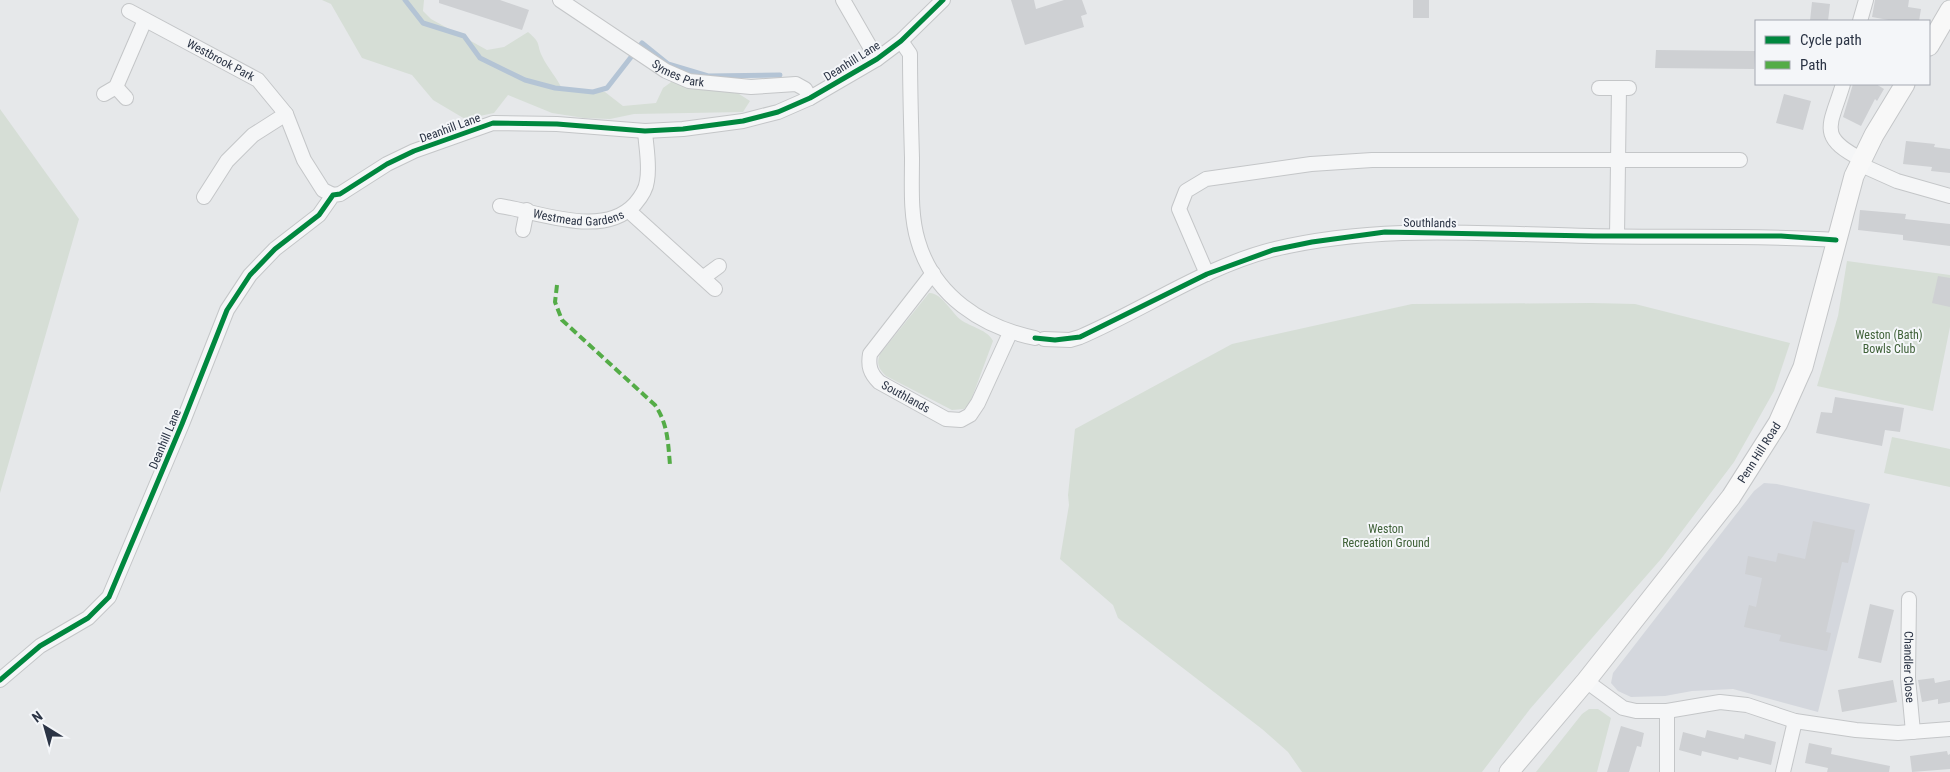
<svg xmlns="http://www.w3.org/2000/svg" width="1950" height="772" viewBox="0 0 1950 772" font-family="'Roboto Condensed',sans-serif">
<style>
.built{fill:#d4d7dd}
.green{fill:#d6ded6}
.lines{fill:none;stroke-linecap:round;stroke-linejoin:round}
.stream{stroke:#b4c4d5;stroke-width:5}
.building{fill:#ced0d3}
.street-casing{stroke:#c4c6c8;stroke-width:16}
.secondary-casing{stroke:#c4c6c8;stroke-width:21}
.street{stroke:#f5f6f7;stroke-width:14}
.secondary{stroke:#f8f8f8;stroke-width:19}
.quiet{stroke:#54ac47;stroke-width:4;stroke-dasharray:8 4;stroke-linecap:butt}
.cycleway-casing{stroke:#f4f6f9;stroke-width:8}
.cycleway{stroke:#00873e;stroke-width:5}
.labels{text-anchor:middle;stroke-width:4;stroke-linejoin:round;paint-order:stroke}
.street-label{font-size:12px;fill:#2b3445;stroke:#f4f6f9}
.park-label{font-size:12px;fill:#3f6138;stroke:#f4f6f9}
</style>
<rect width="100%" height="100%" fill="#e6e8ea"/>
<path class="built" d="M 1764,483 L 1777,484 L 1870,504 L 1818,712 L 1733,689 L 1692,691 L 1665,696 L 1631,697 L 1618,691 L 1611,683 L 1613,673 L 1754,491 Z"/>
<path class="green" d="M 322,0 L 424,0 L 423,11 L 431,19 L 487,50 L 504,47 L 528,32 C 542,44 536,43 542,56 C 548,69 557,77 563,91 L 605,92 L 623,106 L 656,103 L 663,88 L 674,80 L 736,92 L 750,101 L 743,112 L 634,114 L 610,119 L 584,118 L 552,113 L 508,95 L 494,113 L 465,119 L 433,100 L 412,75 L 362,58 L 331,4 Z
M 0,109 L 79,219 L 0,493 Z
M 1847,261 L 1950,275 L 1950,327 L 1933,411 L 1817,386 L 1838,316 Z
M 929,293 C 941,292 952,313 961,320 C 971,327 988,330 993,341 L 970,403 L 964,409 L 952,410 L 886,376 C 879,369 876,364 880,354 Z
M 1592,303 L 1635,304 L 1790,343 L 1774,391 L 1734,462 L 1661,559 L 1530,709 L 1482,772 L 1302,772 L 1288,752 L 1262,729 L 1118,618 L 1113,605 L 1060,559 L 1069,505 L 1068,495 L 1075,429 L 1232,344 L 1412,304 Z
M 1892,437 L 1950,449 L 1950,487 L 1884,473 Z
M 1589,709 L 1598,709 L 1611,718 L 1597,772 L 1536,772 L 1582,714 Z"/>
<g class="lines">
<path class="stream" d="M 405,0 L 423,23 L 464,36 L 480,58 L 525,80 L 555,88 L 593,92 L 607,88 L 642,43 L 668,64 L 708,76 L 780,75"/>
</g>
<path class="building" d="M 439,0 L 500,0 L 529,10 L 522,30 L 439,3 Z
M 1011,0 L 1034,0 L 1036,9 L 1064,0 L 1082,0 L 1087,14 L 1081,16 L 1084,27 L 1025,45 Z
M 1413,0 L 1429,0 L 1429,18 L 1413,18 Z
M 1875,0 L 1909,0 L 1908,7 L 1921,9 L 1919,21 L 1894,21 L 1872,17 Z
M 1812,2 L 1830,4 L 1828,21 L 1810,21 Z
M 1656,50 L 1755,51 L 1754,69 L 1655,68 Z
M 1853,84 L 1876,84 L 1884,89 L 1877,101 L 1875,99 L 1861,126 L 1843,117 Z
M 1784,94 L 1811,101 L 1803,130 L 1776,123 Z
M 1906,141 L 1935,144 L 1934,147 L 1950,149 L 1950,173 L 1931,171 L 1932,167 L 1903,164 Z
M 1860,210 L 1906,214 L 1905,219 L 1950,224 L 1950,246 L 1903,240 L 1903,235 L 1858,230 Z
M 1938,276 L 1950,278 L 1950,307 L 1932,303 Z
M 1835,397 L 1904,408 L 1900,432 L 1885,430 L 1882,446 L 1816,433 L 1821,412 L 1832,413 Z
M 1813,521 L 1855,530 L 1848,563 L 1842,562 L 1826,632 L 1831,633 L 1827,651 L 1779,641 L 1781,635 L 1744,627 L 1749,605 L 1756,607 L 1762,578 L 1745,574 L 1748,556 L 1776,562 L 1778,553 L 1805,559 Z
M 1870,604 L 1894,610 L 1881,663 L 1858,658 Z
M 1934,678 L 1935,683 L 1950,680 L 1950,702 L 1938,704 L 1938,699 L 1922,702 L 1918,680 Z
M 1893,680 L 1897,702 L 1842,712 L 1838,690 Z
M 1621,726 L 1644,733 L 1641,747 L 1637,746 L 1629,772 L 1607,772 Z
M 1707,730 L 1744,739 L 1745,734 L 1776,742 L 1771,765 L 1739,757 L 1738,760 L 1702,751 L 1701,756 L 1679,750 L 1683,732 L 1705,738 Z
M 1809,743 L 1832,748 L 1831,754 L 1890,766 L 1889,772 L 1827,772 L 1828,768 L 1805,763 Z
M 1947,751 L 1948,755 L 1950,754 L 1950,769 L 1912,772 L 1910,756 Z"/>
<g class="lines">
<defs>
<g id="street">
<path id="s1" d="M 560,0 L 666,71 L 689,81 L 751,87 L 796,84 L 805,89 L 810,98"/>
<path d="M 843,0 L 877,59"/>
<path id="s2" d="M 129,11 L 258,80 L 286,114 L 304,160 L 323,190 L 333,195"/>
<path d="M 1860,21 L 1866,0"/>
<path d="M 901,41 L 910,54 C 910,89 911,123 912,158 C 912,185 910,215 918,241 C 934,296 982,327 1035,338"/>
<path d="M 1843,84 C 1831,125 1816,136 1861,159"/>
<path d="M 116,87 L 126,98"/>
<path d="M 1599,88 L 1629,88"/>
<path d="M 104,94 L 116,87 L 145,20"/>
<path d="M 1859,164 L 1897,181 L 1950,196"/>
<path d="M 204,197 L 227,161 L 253,135 L 286,114"/>
<path id="s3" d="M 500,206 C 540,212 603,239 635,204 C 641,197 646,190 647,181 C 650,165 646,147 645,131"/>
<path d="M 629,211 L 715,289"/>
<path d="M 523,230 L 527,210"/>
<path d="M 1617,236 L 1619,88"/>
<path id="s4" d="M 933,273 L 870,354 C 868,366 870,373 879,382 L 946,419 L 961,420 L 970,415 L 978,403 L 1010,333"/>
<path d="M 1207,274 L 1179,209 L 1186,191 L 1206,179 L 1311,164 L 1372,160 L 1740,160"/>
<path d="M 704,277 L 719,266"/>
<path d="M 1044,339 L 1070,340 L 1080,337 C 1145,309 1206,266 1275,249 C 1379,224 1484,234 1590,236 C 1672,238 1754,235 1836,240"/>
<path id="s5" d="M 1909,599 L 1908,678 L 1913,732"/>
<path d="M 0,680 L 40,646 L 88,618 L 109,597 L 182,424 L 227,310 L 250,275 L 275,249 L 319,215 L 333,195 L 340,194 L 387,164 L 414,151 L 493,123 L 557,124 L 645,131 L 683,129 L 743,121 L 778,112 L 810,98 L 877,59 L 901,41 L 943,0"/>
<path d="M 1586,681 L 1623,708 L 1636,711 L 1667,711 L 1720,702 L 1747,705 L 1795,721 L 1856,730 L 1898,733 L 1950,729"/>
<path d="M 1667,772 L 1667,711"/>
<path d="M 1783,772 L 1795,721"/>
</g>
<g id="secondary">
<path d="M 1929,46 L 1950,10"/>
<path id="s6" d="M 1509,772 L 1586,681 L 1731,497 L 1778,423 L 1803,367 L 1854,176 L 1874,135 L 1905,84"/>
</g>
</defs>
<use href="#street" class="street-casing"/>
<use href="#secondary" class="secondary-casing"/>
<use href="#street" class="street"/>
<use href="#secondary" class="secondary"/>
<path class="quiet" d="M 557,285 L 555,302 L 562,320 L 655,405 C 668,424 668,443 670,465"/>
<defs>
<path id="cycleway" d="M 1035,338 L 1055,340 L 1080,337 L 1207,274 L 1273,250 L 1312,242 L 1385,232 L 1593,236 L 1781,236 L 1836,240
M 0,680 L 40,646 L 88,618 L 109,597 L 182,424 L 227,310 L 250,275 L 275,249 L 319,215 L 333,195 L 340,194 L 387,164 L 414,151 L 493,123 L 557,124 L 645,131 L 683,129 L 743,121 L 778,112 L 810,98 L 877,59 L 901,41 L 943,0"/>
</defs>
<use href="#cycleway" class="cycleway-casing"/>
<use href="#cycleway" class="cycleway"/>
</g>
<g class="labels">
<g class="street-label">
<text dy="4" stroke="none"><textPath href="#s2" startOffset="104">Westbrook Park</textPath></text>
<text transform="translate(852 61) rotate(-32)" y="4">Deanhill Lane</text>
<text dy="4" stroke="none"><textPath href="#s1" startOffset="140">Symes Park</textPath></text>
<text transform="translate(450 128) rotate(-20)" y="4">Deanhill Lane</text>
<text dy="4" stroke="none"><textPath href="#s3" startOffset="80">Westmead Gardens</textPath></text>
<text transform="translate(1430 223) rotate(1)" y="4">Southlands</text>
<text dy="4" stroke="none"><textPath href="#s4" startOffset="164">Southlands</textPath></text>
<text transform="translate(165 439) rotate(-67)" y="4">Deanhill Lane</text>
<text dy="4" stroke="none"><textPath href="#s6" startOffset="406">Penn Hill Road</textPath></text>
<text dy="4" stroke="none"><textPath href="#s5" startOffset="68">Chandler Close</textPath></text>
</g>
<g class="park-label">
<text x="1889" y="339">Weston (Bath)<tspan x="1889" dy="14">Bowls Club</tspan></text>
<text x="1386" y="533">Weston<tspan x="1386" dy="14">Recreation Ground</tspan></text>
</g>
</g>
<rect x="1755" y="20" width="175" height="65" fill="#f4f6f9" stroke="#a4a8b1"/>
<rect x="1765" y="36" width="25" height="8" fill="#00873e" stroke="#a4a8b1"/>
<text x="1800" y="45" font-size="15" fill="#2b3445">Cycle path</text>
<rect x="1765" y="61" width="25" height="8" fill="#54ac47" stroke="#a4a8b1"/>
<text x="1800" y="70" font-size="15" fill="#2b3445">Path</text>
<g transform="translate(45 727) rotate(323)" stroke="#f4f6f9" stroke-width="4" paint-order="stroke">
<path d="M0-4L9 19L0 12L-9 19Z" fill="#2b3445"/>
<text y="-8" font-size="14" font-weight="bold" text-anchor="middle" fill="#2b3445">N</text>
</g>
</svg>
